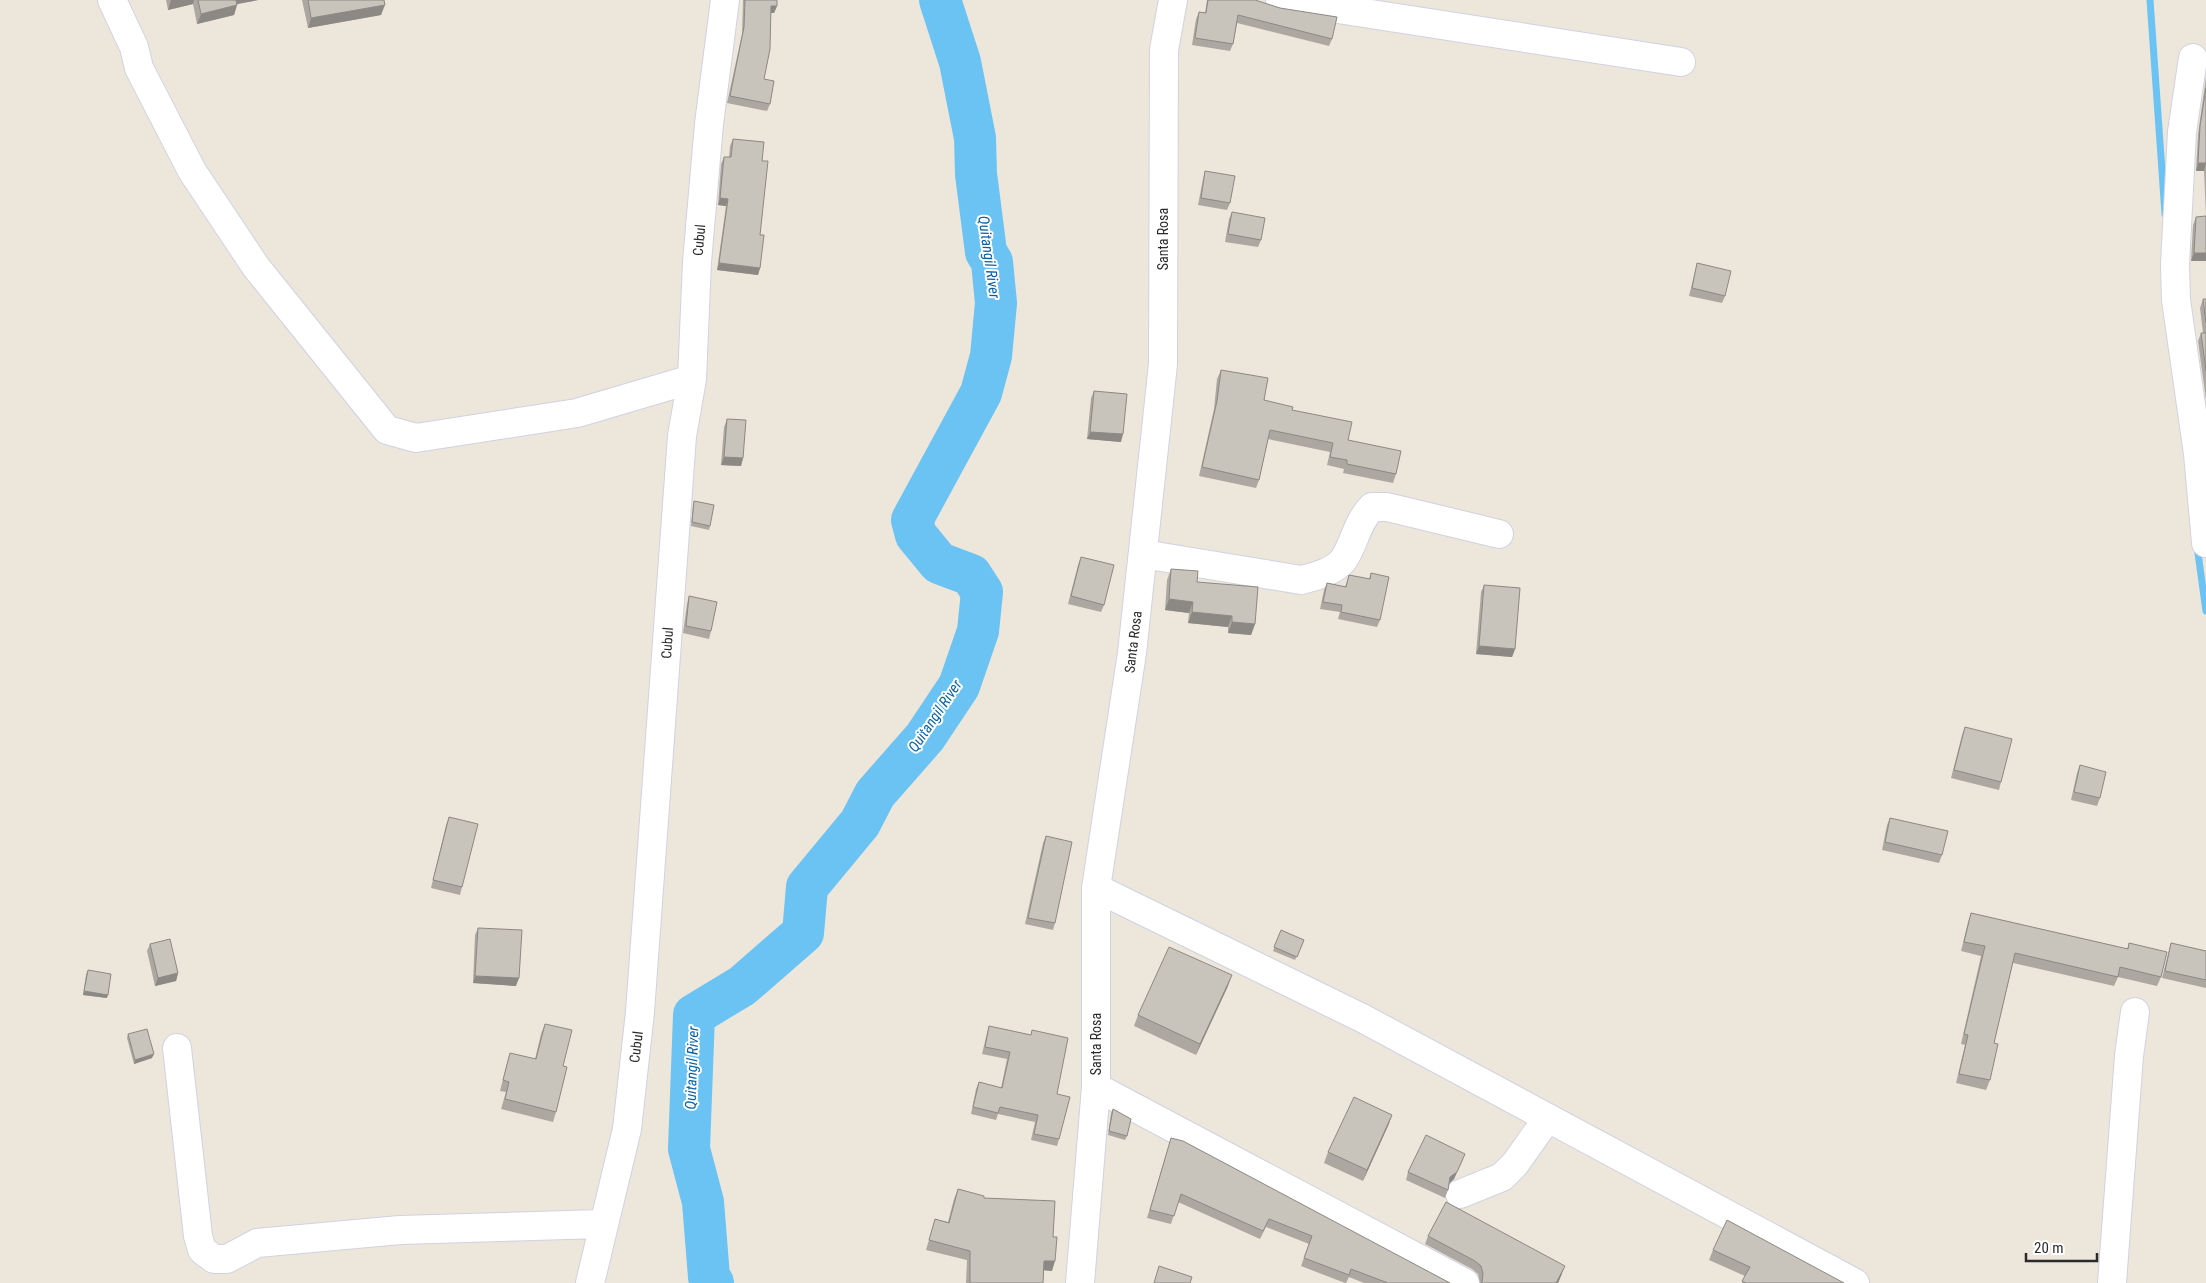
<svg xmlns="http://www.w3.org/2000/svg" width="2206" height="1283" viewBox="0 0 2206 1283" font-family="'Roboto Condensed',sans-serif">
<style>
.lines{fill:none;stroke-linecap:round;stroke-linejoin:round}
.stream{stroke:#6ac3f3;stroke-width:7}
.river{stroke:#6ac3f3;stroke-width:42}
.minor-casing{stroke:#d0d2e3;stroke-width:30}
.minor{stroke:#fff;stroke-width:28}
.wall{fill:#aca8a1}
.shaded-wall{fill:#8c8883}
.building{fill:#c8c3bb;stroke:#8c8883}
.labels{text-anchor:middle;stroke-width:4;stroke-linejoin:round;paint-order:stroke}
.street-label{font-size:14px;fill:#2a2a2a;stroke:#fff}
.water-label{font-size:15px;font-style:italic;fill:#095f9f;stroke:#fff}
</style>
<rect width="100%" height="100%" fill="#ede6db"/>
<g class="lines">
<path class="stream" d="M 2150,0 L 2165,214
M 2197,546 L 2206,611"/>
<path class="river" d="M 713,1283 L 709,1277 L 703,1202 L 689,1149 L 694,1015 L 742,986 L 803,933 L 807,887 L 860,823 L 875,794 L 925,737 L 959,686 L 978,631 L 982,592 L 971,575 L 939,563 L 916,535 L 912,520 L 981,393 L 991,356 L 996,303 L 992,262 L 986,252 L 976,174 L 975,138 L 960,62 L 940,0"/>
<defs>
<path id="minor" d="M 112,0 L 134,47 L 139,68 L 192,171 L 256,267 L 387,430 L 416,438 L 577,413 L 692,379
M 1280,0 L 1681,62
M 2193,58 L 2182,132 L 2175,264 L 2176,300 L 2198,454 L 2206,543
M 1143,554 L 1301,580 C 1314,577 1336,571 1344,559 C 1355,542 1357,522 1372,507 L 1387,507 L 1499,534
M 1096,888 L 1362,1018 L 1855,1283
M 177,1048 L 198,1236 L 202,1250 L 214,1259 L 227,1259 L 257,1243 L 400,1230 L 602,1224
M 1096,1087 L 1465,1283
M 1460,1194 L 1502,1177 L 1515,1164 L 1547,1119
M 590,1283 L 627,1129 L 640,1012 L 682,436 L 692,379 L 697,262 L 709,124 L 725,0
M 1080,1283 L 1096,1087 L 1096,888 L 1132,653 L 1163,364 L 1164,50 L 1173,0
M 2112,1283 L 2129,1056 L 2135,1012"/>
</defs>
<use href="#minor" class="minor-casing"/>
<use href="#minor" class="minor"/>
</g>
<path class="wall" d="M 166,0 L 258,0 L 237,4 L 234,15 L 197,24 L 193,4 L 168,10 Z
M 302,0 L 384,0 L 381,15 L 308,28 Z
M 743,0 L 777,0 L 777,6 L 774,13 L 771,13 L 764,79 L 770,104 L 767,111 L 727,103 L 742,34 Z
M 1207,0 L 1255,0 L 1332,39 L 1329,46 L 1237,23 L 1233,44 L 1230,51 L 1192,45 L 1196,19 L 1199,12 L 1205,13 Z
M 2206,77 L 2206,261 L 2191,261 L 2193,225 L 2196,217 L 2206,216 L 2204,171 L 2196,171 L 2198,134 Z
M 733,139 L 762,161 L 760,235 L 760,268 L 758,275 L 717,270 L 726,206 L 718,205 L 721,164 L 724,157 L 729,157 L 730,146 Z
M 1205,171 L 1230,203 L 1227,210 L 1198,205 L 1203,179 Z
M 1232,212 L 1261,240 L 1258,247 L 1225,242 L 1229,219 Z
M 1697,263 L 1725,296 L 1722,303 L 1689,296 L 1695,271 Z
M 2203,299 L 2206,299 L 2206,400 L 2198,341 L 2201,333 L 2203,333 L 2200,308 Z
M 1221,370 L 1264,400 L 1292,410 L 1348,440 L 1396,474 L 1393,483 L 1343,473 L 1344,469 L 1327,465 L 1330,452 L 1268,439 L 1259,480 L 1256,488 L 1199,476 L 1214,409 L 1217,379 Z
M 1094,391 L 1121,442 L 1087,439 L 1091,398 Z
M 727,419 L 743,458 L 741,466 L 721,465 L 724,427 Z
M 694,501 L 710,526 L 709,530 L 691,526 L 693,505 Z
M 1081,557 L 1104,605 L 1101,612 L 1068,604 L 1078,565 Z
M 1171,569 L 1197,582 L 1255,624 L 1251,635 L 1228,633 L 1228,627 L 1188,623 L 1189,613 L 1165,610 L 1167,580 Z
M 1371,573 L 1380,620 L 1377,627 L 1338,619 L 1340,612 L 1320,609 L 1324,590 L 1327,583 L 1345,587 L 1349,575 L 1369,579 Z
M 1484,585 L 1515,649 L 1512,657 L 1476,654 L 1481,592 Z
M 689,596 L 711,631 L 709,639 L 683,633 L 687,604 Z
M 1965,727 L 2001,782 L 1999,790 L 1951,778 L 1962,735 Z
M 2080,765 L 2100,798 L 2097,806 L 2071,800 L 2077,773 Z
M 449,817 L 462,887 L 460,895 L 431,888 L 446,825 Z
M 1890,818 L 1942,855 L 1939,863 L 1882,850 L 1887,825 Z
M 1046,836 L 1055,923 L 1053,930 L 1025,924 L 1043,843 Z
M 1971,913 L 2127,949 L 2129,943 L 2161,977 L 2157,986 L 2118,977 L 2114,986 L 2013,963 L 1994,1043 L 1990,1080 L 1986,1090 L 1956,1083 L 1965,1045 L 1961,1044 L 1981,956 L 1961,951 L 1968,922 Z
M 478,928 L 516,986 L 473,983 L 475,935 Z
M 1281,930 L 1304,940 L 1295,960 L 1273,951 Z
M 2171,943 L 2206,951 L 2206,988 L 2162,978 L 2169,950 Z
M 150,944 L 178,973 L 176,981 L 155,986 L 147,951 Z
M 88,970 L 107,998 L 83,995 L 86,974 Z
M 1228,986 L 1196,1055 L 1134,1026 L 1138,1015 Z
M 545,1024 L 563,1066 L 556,1112 L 553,1122 L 501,1109 L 506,1092 L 500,1091 L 507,1063 L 510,1053 L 535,1059 L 541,1034 Z
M 989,1026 L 1031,1035 L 1032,1030 L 1057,1094 L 1059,1139 L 1057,1146 L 1031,1140 L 1035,1122 L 998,1114 L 996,1120 L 971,1114 L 976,1089 L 979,1082 L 1001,1088 L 1007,1059 L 982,1054 L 987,1033 Z
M 128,1034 L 152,1058 L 134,1064 L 127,1038 Z
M 1113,1109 L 1127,1136 L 1125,1140 L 1108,1135 L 1111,1113 Z
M 1392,1115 L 1388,1126 L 1363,1181 L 1324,1163 L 1328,1152 Z
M 1171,1138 L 1450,1283 L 1364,1283 L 1349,1277 L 1346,1283 L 1345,1283 L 1301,1266 L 1309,1244 L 1266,1227 L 1260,1239 L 1178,1202 L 1171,1224 L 1147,1218 Z
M 1465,1154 L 1454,1179 L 1449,1184 L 1448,1190 L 1445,1198 L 1406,1180 L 1408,1172 Z
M 958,1189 L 984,1198 L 1052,1271 L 1044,1270 L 1043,1283 L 966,1283 L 967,1260 L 926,1250 L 935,1219 L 948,1222 L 954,1199 Z
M 1428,1236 L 1562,1274 L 1558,1283 L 1480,1283 L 1478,1274 L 1472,1269 L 1425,1244 Z
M 1713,1250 L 1844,1283 L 1742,1283 L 1745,1276 L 1709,1260 Z"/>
<path class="shaded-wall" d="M 171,0 L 194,0 L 193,4 L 168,10 Z
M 234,0 L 258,0 L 232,5 Z
M 237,5 L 234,15 L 197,24 L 201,14 Z
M 385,5 L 381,15 L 308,28 L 311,18 Z
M 771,6 L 777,6 L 774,13 L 769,13 Z
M 2198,163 L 2206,163 L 2204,171 L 2196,171 Z
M 720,198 L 728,199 L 726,206 L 718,205 Z
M 2194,253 L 2206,253 L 2206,261 L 2191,261 Z
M 719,263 L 760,268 L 758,275 L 717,270 Z
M 1090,432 L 1123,434 L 1121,442 L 1087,439 Z
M 724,457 L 743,458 L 741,466 L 721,465 Z
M 1169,599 L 1193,602 L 1189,613 L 1165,610 Z
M 1192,612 L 1232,616 L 1228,627 L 1188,623 Z
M 1232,622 L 1255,624 L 1251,635 L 1228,633 Z
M 1479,646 L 1515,649 L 1512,657 L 1476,654 Z
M 178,973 L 176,981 L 155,986 L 158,978 Z
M 1232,975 L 1228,986 L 1196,1055 L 1200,1044 Z
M 475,976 L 519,978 L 516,986 L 473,983 Z
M 84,991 L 108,995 L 107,998 L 83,995 Z
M 154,1054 L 152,1058 L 134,1064 L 135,1060 Z
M 1392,1115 L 1388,1126 L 1363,1181 L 1367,1170 Z
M 1465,1154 L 1454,1179 L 1447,1185 L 1450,1177 Z
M 1044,1261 L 1055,1261 L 1052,1271 L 1041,1270 Z
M 1565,1266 L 1558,1283 L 1556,1283 Z"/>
<path class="building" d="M 198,0 L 236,0 L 237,5 L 201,14 Z
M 308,0 L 384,0 L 385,5 L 311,18 Z
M 745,0 L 777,0 L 777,6 L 771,6 L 770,49 L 764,79 L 774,81 L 770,104 L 730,96 L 744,27 Z
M 1208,0 L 1255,0 L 1280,8 L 1337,17 L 1332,39 L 1238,15 L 1233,44 L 1195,38 L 1199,12 L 1206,13 Z
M 2206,88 L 2206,163 L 2198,163 L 2200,126 Z
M 733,139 L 764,142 L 762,161 L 768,161 L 760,235 L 764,235 L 760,268 L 719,263 L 728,199 L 720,198 L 723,167 L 724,157 L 731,157 Z
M 1205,171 L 1235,176 L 1230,203 L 1201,198 Z
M 1232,212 L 1265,218 L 1261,240 L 1228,234 Z
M 2206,216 L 2206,253 L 2194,253 L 2196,217 Z
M 1697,263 L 1731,271 L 1725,296 L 1692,288 Z
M 2203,299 L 2206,299 L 2206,323 Z
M 2201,333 L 2206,333 L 2206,371 Z
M 1221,370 L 1268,378 L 1264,400 L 1293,407 L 1292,410 L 1352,422 L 1348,440 L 1401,451 L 1396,474 L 1347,464 L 1347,460 L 1330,457 L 1333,443 L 1270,430 L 1259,480 L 1202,467 L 1217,401 Z
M 1094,391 L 1127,394 L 1123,434 L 1090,432 Z
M 727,419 L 746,420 L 743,458 L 724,457 Z
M 694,501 L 714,505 L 710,526 L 692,522 Z
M 1081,557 L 1114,565 L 1104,605 L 1071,596 Z
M 1171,569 L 1198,571 L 1197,582 L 1258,587 L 1255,624 L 1232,622 L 1232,616 L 1192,612 L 1193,602 L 1169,599 Z
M 1371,573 L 1389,577 L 1380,620 L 1341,612 L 1342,605 L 1323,602 L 1327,583 L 1346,587 L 1349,575 L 1370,579 Z
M 1484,585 L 1520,588 L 1515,649 L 1479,646 Z
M 689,596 L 717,602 L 711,631 L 686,626 Z
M 1965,727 L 2012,739 L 2001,782 L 1954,770 Z
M 2080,765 L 2106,772 L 2100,798 L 2074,792 Z
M 449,817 L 478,824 L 462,887 L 433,880 Z
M 1890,818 L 1948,831 L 1942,855 L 1885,842 Z
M 1046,836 L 1072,842 L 1055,923 L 1028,918 Z
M 1971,913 L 2128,949 L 2129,943 L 2167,952 L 2161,977 L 2120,967 L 2118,977 L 2015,953 L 1994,1043 L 1998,1044 L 1990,1080 L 1959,1074 L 1968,1035 L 1964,1034 L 1985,946 L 1964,942 Z
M 478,928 L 522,930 L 519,978 L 475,976 Z
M 1281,930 L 1304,940 L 1297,957 L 1274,947 Z
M 170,939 L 178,973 L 158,978 L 150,944 Z
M 2171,943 L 2206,951 L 2206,980 L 2165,971 Z
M 1169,947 L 1232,975 L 1200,1044 L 1138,1015 Z
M 88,970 L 111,974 L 108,995 L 84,991 Z
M 545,1024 L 572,1030 L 563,1066 L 567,1067 L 556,1112 L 505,1099 L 509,1082 L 503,1080 L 510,1053 L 536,1059 Z
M 989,1026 L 1031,1035 L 1032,1030 L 1068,1038 L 1057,1094 L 1070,1097 L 1059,1139 L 1034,1134 L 1038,1115 L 1000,1107 L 998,1113 L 973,1107 L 979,1082 L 1002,1088 L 1010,1052 L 985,1047 Z
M 147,1029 L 154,1054 L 135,1060 L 128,1034 Z
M 1354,1097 L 1392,1115 L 1367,1170 L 1328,1152 Z
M 1113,1109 L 1131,1119 L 1127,1136 L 1109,1131 Z
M 1426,1135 L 1465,1154 L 1457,1172 L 1450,1177 L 1448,1190 L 1408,1172 Z
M 1171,1138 L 1183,1141 L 1450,1283 L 1388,1283 L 1351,1269 L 1349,1275 L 1304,1258 L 1312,1236 L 1269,1219 L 1263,1231 L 1181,1194 L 1174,1216 L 1150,1210 Z
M 958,1189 L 984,1196 L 984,1198 L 1055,1201 L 1053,1237 L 1057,1237 L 1055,1261 L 1044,1261 L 1043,1283 L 970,1283 L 970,1251 L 929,1240 L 935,1219 L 949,1223 Z
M 1446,1202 L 1565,1266 L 1556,1283 L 1481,1283 L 1482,1282 L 1483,1274 L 1481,1266 L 1475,1261 L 1428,1236 Z
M 1727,1220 L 1844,1283 L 1746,1283 L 1742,1281 L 1750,1267 L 1713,1250 Z
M 1159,1266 L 1192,1277 L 1190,1283 L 1154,1283 Z"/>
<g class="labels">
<g class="street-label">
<text transform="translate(1163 239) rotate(-90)" y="5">Santa Rosa</text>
<text transform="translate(699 240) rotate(-85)" y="5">Cubul</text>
<text transform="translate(1133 642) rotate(-83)" y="5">Santa Rosa</text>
<text transform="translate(667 643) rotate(-86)" y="5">Cubul</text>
<text transform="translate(1096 1044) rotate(-90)" y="5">Santa Rosa</text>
<text transform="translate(636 1047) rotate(-83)" y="5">Cubul</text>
</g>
<g class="water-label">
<text transform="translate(989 257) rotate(82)" y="5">Quitangil River</text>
<text transform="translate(935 716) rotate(-56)" y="5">Quitangil River</text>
<text transform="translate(692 1068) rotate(-88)" y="5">Quitangil River</text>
</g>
</g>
<path d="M2026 1253v8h71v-8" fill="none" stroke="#2a2a2a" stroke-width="2.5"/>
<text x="2034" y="1253" font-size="15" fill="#2a2a2a" stroke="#ffffff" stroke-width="4" paint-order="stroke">20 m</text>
</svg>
